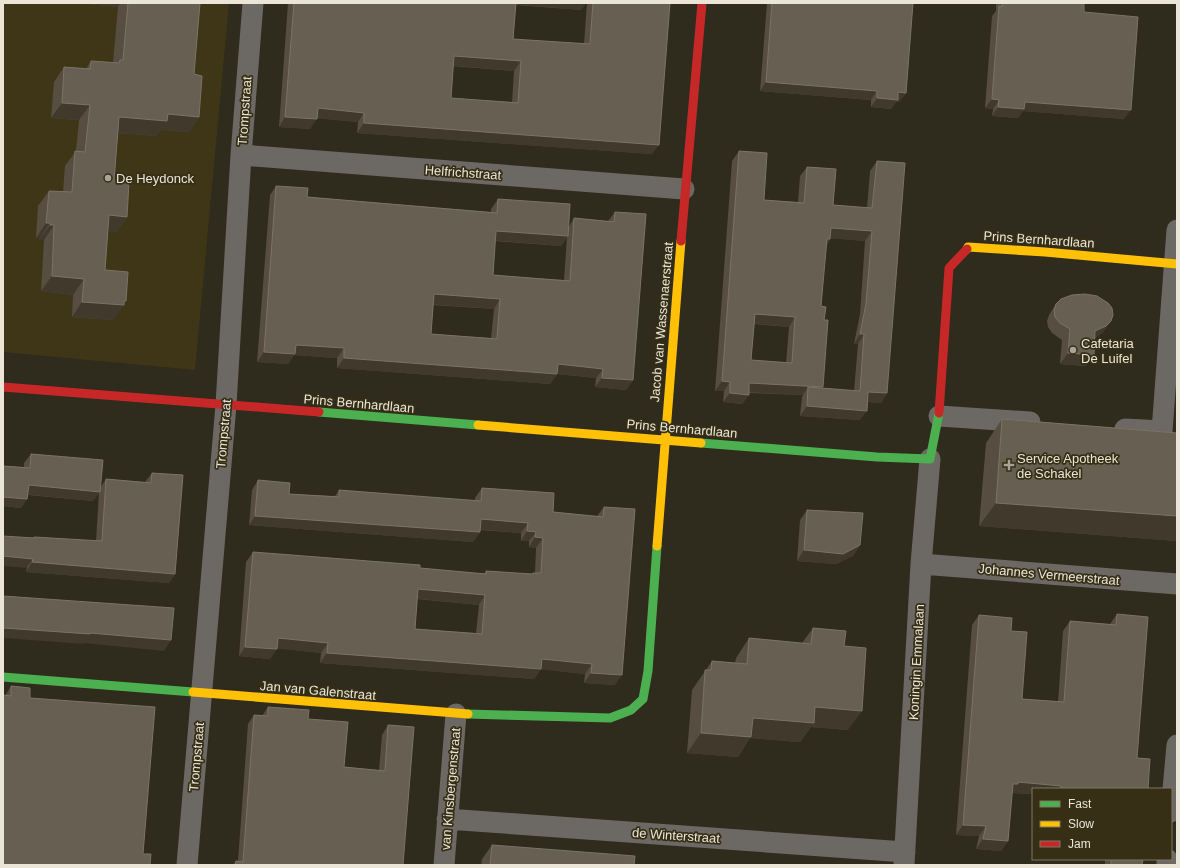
<svg xmlns="http://www.w3.org/2000/svg" width="1180" height="868" viewBox="0 0 1180 868" font-family="Arial,sans-serif">
<style>
.built{fill:#3f3618}
.lines{fill:none;stroke-linecap:round;stroke-linejoin:round}
.street{stroke:#6c6864;stroke-width:21}
.fast{stroke:#4caf50;stroke-width:9}
.slow{stroke:#ffc107;stroke-width:9}
.jam{stroke:#c62828;stroke-width:9}
.wall{fill:#574e41;fill-rule:evenodd}
.shaded-wall{fill:#40392c}
.building{fill:#675f51;stroke:#7b7466;fill-rule:evenodd}
.poi-dot{fill:#a9a496;stroke:#362f16;stroke-width:1.5}
.labels{text-anchor:middle;stroke-width:3.5;stroke-linejoin:round;paint-order:stroke}
.street-label{font-size:13px;fill:#eae5d7;stroke:#362f16}
.poi-label{font-size:13px;fill:#eae5d7;stroke:#362f16;text-anchor:start}
</style>
<rect width="100%" height="100%" fill="#2f2b1d"/>
<path class="built" d="M 3,3 L 229,3 L 195,370 L 3,352 Z"/>
<g class="lines">
<path class="street" d="M 241,155 L 684,189
M 939,416 L 1030,422
M 1125,429 L 1162,431 L 1177,230
M 921,564 L 1177,584
M 1171,812 L 1177,745
M 447,819 L 905,852
M 187,865 L 226,405 L 241,155 L 253,3
M 444,865 L 456,714
M 904,865 L 921,564 L 930,459
M 1167,865 L 1167,859"/>
<path class="fast" d="M 319,412 L 478,425
M 701,443 L 877,457 L 930,459 L 939,413
M 3,677 L 193,692
M 468,714 L 610,718 L 631,710 L 643,699 L 648,671 L 657,546"/>
<path class="slow" d="M 967,249 L 968,247 L 1045,252 L 1177,264
M 478,425 L 701,443
M 657,546 L 681,241
M 193,692 L 468,714"/>
<path class="jam" d="M 681,241 L 702,3
M 3,387 L 319,412
M 939,413 L 949,268 L 967,249"/>
</g>
<path class="wall" d="M 89,3 L 200,3 L 194,74 L 199,117 L 189,132 L 160,130 L 156,136 L 118,133 L 114,181 L 127,217 L 116,232 L 108,231 L 105,270 L 126,301 L 113,320 L 72,317 L 73,295 L 41,291 L 44,240 L 39,240 L 40,238 L 36,238 L 38,206 L 49,191 L 63,192 L 65,166 L 76,151 L 79,120 L 51,118 L 54,82 L 64,67 L 86,69 L 91,61 L 113,63 L 118,7 L 89,4 Z
M 288,3 L 586,3 L 581,10 L 516,5 L 513,39 L 584,44 L 587,3 L 670,3 L 652,154 L 357,133 L 358,122 L 317,118 L 310,129 L 279,127 ZM 453,66 L 514,71 L 512,102 L 451,98 Z
M 767,3 L 913,3 L 906,93 L 899,102 L 896,102 L 891,109 L 871,107 L 871,100 L 760,91 Z
M 997,3 L 1084,3 L 1084,12 L 1124,119 L 1023,111 L 1018,118 L 992,116 L 993,109 L 985,108 L 992,16 L 996,11 L 996,5 Z
M 739,151 L 764,200 L 798,202 L 800,176 L 807,167 L 833,205 L 867,208 L 870,171 L 877,161 L 887,393 L 881,403 L 868,402 L 860,420 L 800,416 L 802,397 L 803,395 L 749,393 L 749,395 L 742,404 L 723,402 L 724,391 L 715,391 L 732,161 ZM 831,238 L 865,241 L 860,314 L 854,344 L 858,344 L 854,391 L 822,388 L 823,387 L 824,320 L 821,306 L 826,246 ZM 754,324 L 789,327 L 786,363 L 751,360 Z
M 276,186 L 307,197 L 491,212 L 491,209 L 498,199 L 568,228 L 574,218 L 608,221 L 615,212 L 633,380 L 626,390 L 595,387 L 596,378 L 557,374 L 550,384 L 337,368 L 337,358 L 294,355 L 288,364 L 257,362 L 270,195 ZM 567,237 L 564,280 L 493,275 L 495,241 L 561,246 ZM 433,305 L 494,309 L 491,338 L 431,334 Z
M 1056,304 L 1111,321 L 1103,332 L 1098,336 L 1095,338 L 1086,366 L 1060,364 L 1062,340 L 1052,333 L 1048,327 L 1047,321 L 1049,315 Z
M 1002,419 L 1177,433 L 1177,541 L 979,526 L 986,443 Z
M 31,454 L 100,488 L 106,479 L 145,482 L 152,473 L 175,574 L 169,583 L 26,572 L 33,538 L 34,537 L 96,541 L 99,492 L 93,501 L 28,495 L 27,499 L 21,508 L 3,506 L 3,466 L 24,467 L 24,463 Z
M 258,480 L 289,494 L 335,496 L 339,490 L 475,501 L 475,498 L 482,488 L 553,512 L 597,516 L 604,507 L 615,685 L 584,683 L 585,674 L 541,669 L 534,679 L 320,663 L 321,653 L 277,648 L 270,659 L 239,656 L 246,562 L 253,552 L 420,568 L 484,574 L 486,571 L 532,574 L 533,573 L 535,573 L 536,548 L 529,547 L 529,541 L 521,541 L 521,533 L 480,530 L 480,532 L 473,542 L 249,525 L 252,490 ZM 417,599 L 479,605 L 476,633 L 415,629 Z
M 807,510 L 860,545 L 853,556 L 836,564 L 797,561 L 800,520 Z
M 1117,614 L 1137,758 L 1148,789 L 1033,789 L 1033,794 L 1012,793 L 1008,841 L 1001,851 L 976,849 L 979,836 L 956,835 L 972,625 L 979,615 L 1011,631 L 1022,699 L 1058,702 L 1063,631 L 1070,621 L 1110,624 Z
M 813,628 L 844,646 L 848,730 L 811,727 L 800,742 L 750,738 L 738,757 L 687,753 L 692,690 L 712,661 L 735,663 L 736,658 L 749,638 L 802,643 Z
M 11,686 L 30,698 L 143,854 L 5,696 Z
M 268,707 L 308,719 L 344,767 L 379,770 L 382,735 L 388,725 L 403,865 L 233,865 L 236,861 L 238,861 L 248,724 L 254,715 L 262,716 Z
M 492,845 L 634,865 L 481,865 L 482,859 Z
M 1105,859 L 1143,859 L 1142,865 L 1105,865 Z"/>
<path class="shaded-wall" d="M 90,3 L 120,3 L 118,7 L 89,4 Z
M 510,3 L 586,3 L 581,10 L 510,4 Z
M 454,56 L 521,61 L 514,71 L 448,65 Z
M 766,82 L 877,91 L 871,100 L 760,91 Z
M 898,92 L 906,93 L 899,102 L 896,102 L 891,109 L 871,107 L 877,98 Z
M 992,99 L 999,100 L 993,109 L 985,108 Z
M 1025,102 L 1131,110 L 1124,119 L 1023,111 L 1018,118 L 992,116 L 998,107 Z
M 62,103 L 90,105 L 79,120 L 51,118 Z
M 318,108 L 364,113 L 358,122 L 311,118 Z
M 168,114 L 199,117 L 189,132 L 160,130 L 156,136 L 109,132 L 119,117 Z
M 285,117 L 317,119 L 310,129 L 279,127 Z
M 364,123 L 659,145 L 652,154 L 357,133 Z
M 109,215 L 127,217 L 116,232 L 98,231 Z
M 46,223 L 50,223 L 40,238 L 36,238 Z
M 50,225 L 54,225 L 44,240 L 39,240 Z
M 831,228 L 872,231 L 865,241 L 825,238 Z
M 496,231 L 568,236 L 561,246 L 489,240 Z
M 827,239 L 830,239 L 824,249 Z
M 52,276 L 84,279 L 73,295 L 41,291 Z
M 434,294 L 500,299 L 494,309 L 427,304 Z
M 126,301 L 113,320 L 72,317 L 82,302 Z
M 755,314 L 795,317 L 789,327 L 748,323 Z
M 1111,321 L 1103,332 L 1098,336 L 1088,342 L 1095,331 Z
M 860,334 L 864,334 L 858,344 L 854,344 Z
M 296,345 L 344,348 L 337,358 L 294,355 L 288,364 L 257,362 L 264,352 Z
M 1068,353 L 1094,355 L 1086,366 L 1060,364 Z
M 344,358 L 558,364 L 603,369 L 596,378 L 557,374 L 550,384 L 337,368 Z
M 602,378 L 633,380 L 626,390 L 595,387 Z
M 722,381 L 730,382 L 724,391 L 715,391 Z
M 749,383 L 823,387 L 816,396 L 808,387 L 803,395 L 743,392 Z
M 868,392 L 887,393 L 881,403 L 862,401 Z
M 730,393 L 749,395 L 742,404 L 723,402 Z
M 807,406 L 867,411 L 860,420 L 800,416 Z
M 29,485 L 100,492 L 93,501 L 22,494 Z
M 3,497 L 27,499 L 21,508 L 3,506 Z
M 996,503 L 1177,516 L 1177,541 L 979,526 Z
M 255,516 L 480,532 L 473,542 L 249,525 Z
M 481,519 L 528,523 L 521,533 L 474,529 Z
M 527,531 L 536,532 L 529,541 L 521,541 Z
M 535,537 L 543,538 L 536,548 L 529,547 Z
M 860,545 L 853,556 L 836,564 L 797,561 L 804,550 Z
M 3,556 L 33,559 L 26,568 L 3,566 Z
M 32,562 L 175,574 L 169,583 L 26,572 Z
M 418,589 L 485,595 L 479,605 L 411,598 Z
M 3,628 L 90,633 L 171,640 L 164,651 L 84,643 L 83,644 L 3,638 Z
M 278,638 L 328,643 L 321,653 L 271,648 Z
M 245,647 L 277,649 L 270,659 L 239,656 Z
M 327,653 L 541,669 L 534,679 L 320,663 Z
M 542,659 L 592,664 L 585,674 L 535,669 Z
M 591,673 L 622,675 L 615,685 L 584,683 Z
M 815,707 L 862,711 L 848,730 L 811,727 L 800,742 L 750,738 L 738,757 L 687,753 L 701,733 L 753,718 Z
M 1018,782 L 1061,786 L 1059,789 L 1033,789 L 1033,794 L 1012,793 L 1013,784 Z
M 963,825 L 986,826 L 979,836 L 956,835 Z
M 983,839 L 1008,841 L 1001,851 L 976,849 Z"/>
<path class="building" d="M 128,3 L 200,3 L 194,74 L 202,76 L 199,117 L 168,114 L 167,121 L 119,117 L 114,181 L 129,182 L 127,217 L 109,215 L 105,270 L 128,272 L 126,301 L 124,301 L 124,305 L 82,302 L 84,279 L 52,276 L 54,225 L 50,225 L 50,223 L 46,223 L 49,191 L 72,192 L 75,151 L 85,152 L 90,105 L 62,103 L 64,67 L 90,69 L 91,61 L 119,63 L 120,60 L 123,60 Z
M 294,3 L 516,3 L 513,39 L 590,44 L 593,3 L 670,3 L 659,145 L 364,123 L 364,113 L 318,108 L 317,119 L 285,117 ZM 454,56 L 521,61 L 518,103 L 451,98 Z
M 772,3 L 913,3 L 906,93 L 898,92 L 898,100 L 877,98 L 877,91 L 766,82 Z
M 1002,3 L 1084,3 L 1084,12 L 1138,17 L 1131,110 L 1025,102 L 1024,109 L 998,107 L 999,100 L 992,99 L 999,6 L 1002,7 Z
M 739,151 L 767,153 L 764,200 L 804,203 L 807,167 L 836,169 L 833,205 L 872,208 L 877,161 L 905,163 L 887,393 L 868,392 L 867,411 L 807,406 L 808,387 L 860,391 L 864,334 L 860,334 L 866,304 L 872,231 L 831,228 L 830,239 L 827,239 L 821,306 L 826,307 L 824,320 L 828,320 L 823,387 L 749,383 L 749,395 L 730,393 L 730,382 L 722,381 ZM 755,314 L 795,317 L 792,363 L 751,360 Z
M 276,186 L 308,188 L 307,197 L 497,213 L 498,199 L 570,204 L 568,236 L 496,231 L 493,275 L 530,278 L 570,281 L 574,218 L 614,222 L 615,212 L 646,214 L 633,380 L 602,378 L 603,369 L 558,364 L 557,374 L 344,358 L 344,348 L 296,345 L 295,354 L 264,352 ZM 434,294 L 500,299 L 497,339 L 431,334 Z
M 1085,294 L 1097,296 L 1108,303 L 1112,308 L 1113,315 L 1111,321 L 1106,326 L 1095,331 L 1094,355 L 1068,353 L 1070,329 L 1060,323 L 1055,317 L 1054,310 L 1056,304 L 1061,299 L 1072,295 Z
M 1002,419 L 1177,433 L 1177,516 L 996,503 Z
M 31,454 L 103,460 L 100,492 L 29,485 L 27,499 L 3,497 L 3,466 L 30,468 Z
M 152,473 L 183,475 L 175,574 L 32,562 L 33,559 L 3,556 L 3,536 L 34,538 L 34,537 L 102,541 L 106,479 L 151,483 Z
M 258,480 L 290,483 L 289,494 L 339,497 L 339,490 L 481,501 L 482,488 L 554,493 L 553,512 L 603,517 L 604,507 L 635,509 L 622,675 L 591,673 L 592,664 L 542,659 L 541,669 L 327,653 L 328,643 L 278,638 L 277,649 L 245,647 L 253,552 L 420,565 L 420,568 L 486,574 L 486,571 L 532,574 L 533,573 L 541,573 L 543,538 L 535,537 L 536,532 L 527,531 L 528,523 L 481,519 L 480,532 L 255,516 ZM 418,589 L 485,595 L 482,634 L 415,629 Z
M 807,510 L 863,513 L 860,545 L 843,554 L 804,550 Z
M 3,596 L 174,608 L 171,640 L 90,633 L 90,634 L 3,628 Z
M 1117,614 L 1148,617 L 1137,758 L 1150,759 L 1148,789 L 1061,789 L 1061,786 L 1018,782 L 1018,784 L 1013,784 L 1008,841 L 983,839 L 986,826 L 963,825 L 979,615 L 1012,618 L 1011,631 L 1027,632 L 1022,699 L 1064,702 L 1070,621 L 1116,625 Z
M 813,628 L 846,631 L 844,646 L 866,648 L 862,711 L 815,707 L 814,723 L 753,718 L 751,737 L 701,733 L 705,670 L 711,670 L 712,661 L 747,664 L 749,638 L 811,644 Z
M 11,686 L 30,688 L 30,698 L 155,707 L 143,854 L 151,854 L 150,865 L 3,865 L 3,695 L 11,696 Z
M 268,707 L 309,710 L 308,719 L 348,722 L 344,767 L 385,771 L 388,725 L 414,727 L 403,865 L 235,865 L 236,861 L 243,862 L 254,715 L 268,716 Z
M 492,845 L 635,856 L 634,865 L 490,865 Z
M 1111,859 L 1143,859 L 1142,865 L 1111,865 Z"/>
<g class="poi-dot">
<circle cx="108" cy="178" r="4"/>
<circle cx="1073" cy="350" r="4"/>
<path d="M1007 459h4v4h4v4h-4v4h-4v-4h-4v-4h4z"/>
</g>
<g class="labels">
<g class="street-label">
<text transform="translate(244 111) rotate(-86)" y="5">Trompstraat</text>
<text transform="translate(463 172) rotate(4)" y="5">Helfrichstraat</text>
<text transform="translate(1039 239) rotate(4)" y="5">Prins Bernhardlaan</text>
<text transform="translate(661 322) rotate(-85)" y="5">Jacob van Wassenaerstraat</text>
<text transform="translate(359 403) rotate(5)" y="5">Prins Bernhardlaan</text>
<text transform="translate(682 428) rotate(5)" y="5">Prins Bernhardlaan</text>
<text transform="translate(223 434) rotate(-85)" y="5">Trompstraat</text>
<text transform="translate(1049 574) rotate(5)" y="5">Johannes Vermeerstraat</text>
<text transform="translate(916 662) rotate(-87)" y="5">Koningin Emmalaan</text>
<text transform="translate(318 690) rotate(5)" y="5">Jan van Galenstraat</text>
<text transform="translate(196 757) rotate(-85)" y="5">Trompstraat</text>
<text transform="translate(450 789) rotate(-85)" y="5">van Kinsbergenstraat</text>
<text transform="translate(676 835) rotate(4)" y="5">de Winterstraat</text>
</g>
<g class="poi-label">
<text x="116" y="183">De Heydonck</text>
<text x="1081" y="348">Cafetaria<tspan x="1081" dy="15">De Luifel</tspan></text>
<text x="1017" y="463">Service Apotheek<tspan x="1017" dy="15">de Schakel</tspan></text>
</g>
</g>
<rect width="1180" height="868" fill="none" stroke="#eae5d7" stroke-width="8"/>
<rect x="1032" y="788" width="140" height="72" fill="#362f16" stroke="#7e7863"/>
<rect x="1040" y="801" width="20" height="6" fill="#4caf50" stroke="#7e7863"/>
<text x="1068" y="808" font-size="12" fill="#eae5d7">Fast</text>
<rect x="1040" y="821" width="20" height="6" fill="#ffc107" stroke="#7e7863"/>
<text x="1068" y="828" font-size="12" fill="#eae5d7">Slow</text>
<rect x="1040" y="841" width="20" height="6" fill="#c62828" stroke="#7e7863"/>
<text x="1068" y="848" font-size="12" fill="#eae5d7">Jam</text>
</svg>
